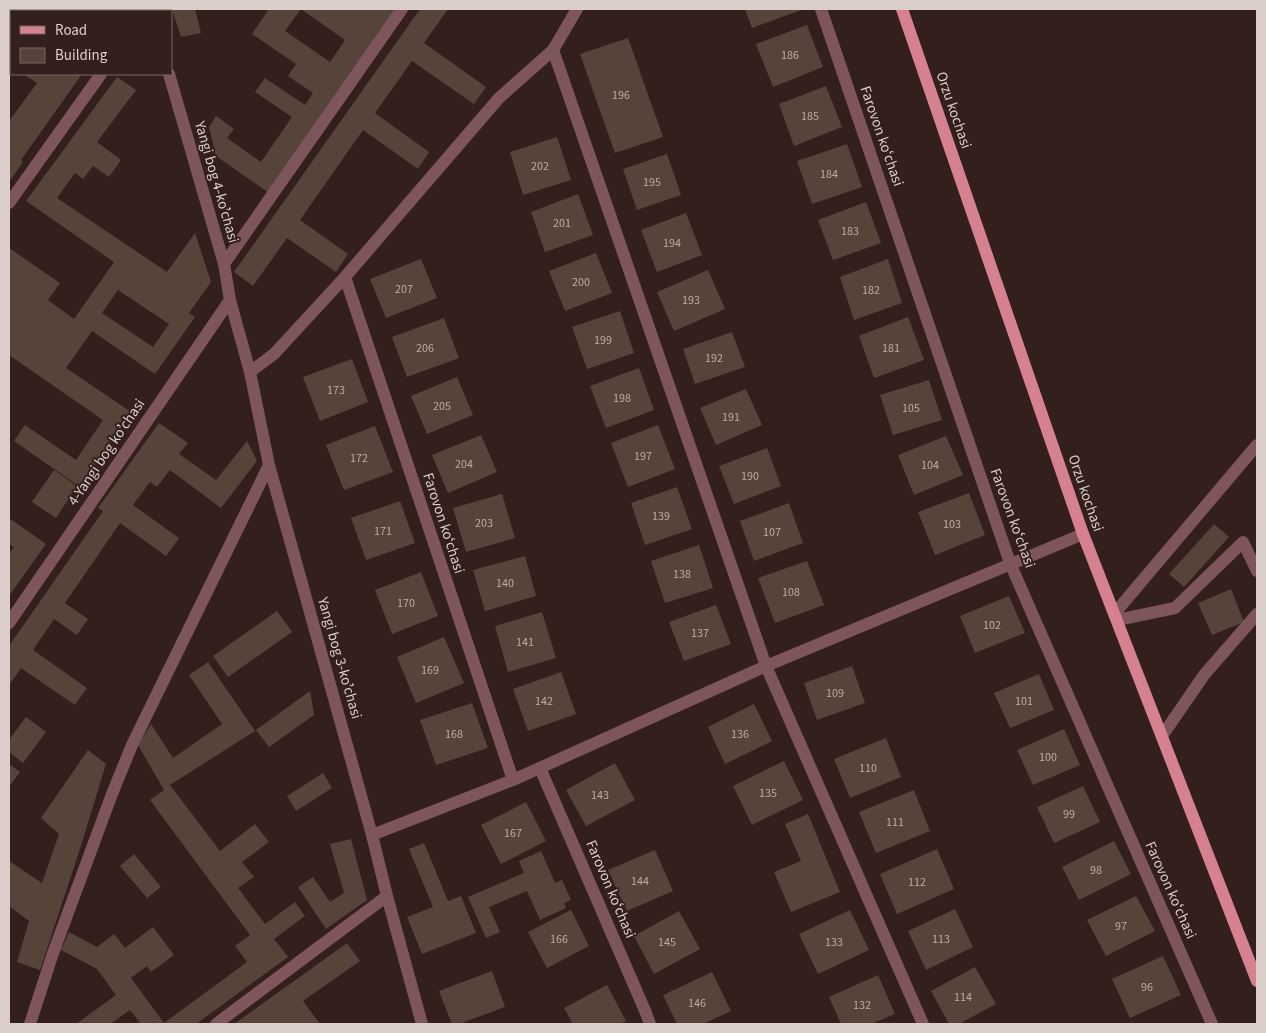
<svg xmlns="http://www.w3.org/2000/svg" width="1266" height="1033" viewBox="0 0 1266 1033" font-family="'Source Sans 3',sans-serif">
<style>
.building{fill:#56443a;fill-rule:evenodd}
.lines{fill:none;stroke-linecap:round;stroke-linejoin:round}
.minor{stroke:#7e555a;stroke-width:12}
.major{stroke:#d6828e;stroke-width:12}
.labels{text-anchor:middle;stroke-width:4;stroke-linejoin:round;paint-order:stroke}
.number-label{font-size:12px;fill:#baaca7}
.street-label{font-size:15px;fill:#dbcecb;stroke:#33201c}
</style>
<rect width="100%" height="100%" fill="#33201c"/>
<path class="building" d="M 9,9 L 128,9 L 126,11 L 11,11 L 11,36 L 10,38 L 11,39 L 11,65 L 9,63 Z
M 172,9 L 195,9 L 201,33 L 181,37 Z
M 269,9 L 397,9 L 269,193 L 216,156 L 209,127 L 216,116 L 234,129 L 227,138 L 261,162 L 292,117 L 255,92 L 265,78 L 305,105 L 313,93 L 288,76 L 296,64 L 252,34 ZM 301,9 L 345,40 L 330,62 L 285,31 Z
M 420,9 L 448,9 L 424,43 L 486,87 L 474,104 L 412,61 L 375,113 L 429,152 L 418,169 L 363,130 L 300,220 L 348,254 L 336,272 L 287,238 L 253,286 L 234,272 Z
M 745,9 L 804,9 L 752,28 Z
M 807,25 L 823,67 L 773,87 L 756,44 Z
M 628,38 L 663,137 L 615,153 L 580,54 Z
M 23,74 L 82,74 L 21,160 L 23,162 L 9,182 L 9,119 L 10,120 L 37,83 Z
M 117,77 L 136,90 L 97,142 L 121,160 L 109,177 L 93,166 L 83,179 L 75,173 L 57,198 L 167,272 L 195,233 L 211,282 L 189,313 L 195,317 L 155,374 L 92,331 L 66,368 L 131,412 L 80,487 L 14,441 L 25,425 L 76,460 L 103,420 L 9,355 L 9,248 L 60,283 L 48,300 L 74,319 L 114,262 L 26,201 ZM 118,290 L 169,324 L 153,347 L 102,313 Z
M 826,86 L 842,127 L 794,146 L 779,104 Z
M 557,137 L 571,180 L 523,195 L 510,152 Z
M 847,144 L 862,187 L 812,204 L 797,161 Z
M 667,154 L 681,195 L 637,210 L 623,169 Z
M 578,194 L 593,235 L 545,252 L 531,212 Z
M 866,202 L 881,243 L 833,260 L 818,220 Z
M 686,213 L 702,255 L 657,272 L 641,230 Z
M 596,253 L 612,293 L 565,311 L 549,271 Z
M 421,259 L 437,298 L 386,318 L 370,279 Z
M 888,259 L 902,303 L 854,320 L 840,277 Z
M 708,270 L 725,309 L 674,331 L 657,292 Z
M 620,311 L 634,353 L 587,369 L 572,327 Z
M 908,317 L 924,360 L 874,378 L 859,336 Z
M 444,318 L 459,358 L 407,377 L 392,337 Z
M 732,332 L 745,367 L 695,384 L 683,349 Z
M 352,359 L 368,402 L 320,421 L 303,377 Z
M 639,368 L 654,410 L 606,428 L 590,386 Z
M 457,377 L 473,415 L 427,434 L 411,396 Z
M 929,380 L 942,420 L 893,435 L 880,395 Z
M 746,389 L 762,425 L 716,445 L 700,408 Z
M 159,423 L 188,443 L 179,454 L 216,480 L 247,441 L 257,461 L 221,508 L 170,470 L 157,487 L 150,482 L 133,505 L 179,538 L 166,556 L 120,523 L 65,603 L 88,619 L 77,635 L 54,619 L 33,650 L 87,688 L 75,705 L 21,668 L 9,685 L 9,646 L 103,511 L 98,508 Z
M 658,425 L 675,469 L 628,487 L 611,443 Z
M 375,426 L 393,472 L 344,490 L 326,445 Z
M 481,435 L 497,472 L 448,493 L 432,455 Z
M 946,436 L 963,475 L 914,495 L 898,455 Z
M 767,448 L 781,486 L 734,504 L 719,466 Z
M 54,470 L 77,486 L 56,518 L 32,502 Z
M 677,487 L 692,529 L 645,545 L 631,503 Z
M 969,493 L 985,535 L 935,555 L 918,512 Z
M 502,494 L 515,538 L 466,552 L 453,508 Z
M 400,501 L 415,543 L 366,560 L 351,518 Z
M 789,503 L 803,543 L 754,561 L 740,521 Z
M 9,518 L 46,544 L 9,596 L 9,554 L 14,547 L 9,544 Z
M 1214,524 L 1229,537 L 1184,587 L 1169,574 Z
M 699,545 L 713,588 L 665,603 L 651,561 Z
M 525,556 L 536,596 L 485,611 L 473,570 Z
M 807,561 L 824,605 L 775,623 L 758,578 Z
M 421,572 L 438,616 L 392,634 L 375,590 Z
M 1231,589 L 1244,622 L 1212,635 L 1198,603 Z
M 1009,596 L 1025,633 L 975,653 L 960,616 Z
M 716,605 L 731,644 L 684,661 L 669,622 Z
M 277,611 L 292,632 L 228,677 L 213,656 Z
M 542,612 L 556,658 L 508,672 L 495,626 Z
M 444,637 L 464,683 L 416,703 L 397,657 Z
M 208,662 L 255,731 L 170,785 L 220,851 L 255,824 L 269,842 L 242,862 L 254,877 L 238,888 L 265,924 L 295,902 L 305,916 L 274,939 L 288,957 L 196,1024 L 141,1024 L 130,1010 L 110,1024 L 76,1024 L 116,995 L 97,969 L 61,950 L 69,932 L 97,947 L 114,934 L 125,948 L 153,927 L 174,955 L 151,972 L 147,966 L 131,978 L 164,1023 L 247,962 L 235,946 L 250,935 L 150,800 L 164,790 L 138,745 L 151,724 L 173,758 L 222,724 L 189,675 Z
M 852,666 L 865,703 L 817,720 L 804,683 Z
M 561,672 L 576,714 L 528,731 L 513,689 Z
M 1039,674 L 1054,710 L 1010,728 L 994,693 Z
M 310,691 L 314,715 L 269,747 L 256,730 Z
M 472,703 L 488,748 L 436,765 L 420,720 Z
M 754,704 L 772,741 L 725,764 L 708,727 Z
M 26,717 L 46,732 L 23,763 L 9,752 L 9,740 Z
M 1064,729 L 1080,765 L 1033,785 L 1017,750 Z
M 886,738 L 901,777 L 850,798 L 834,759 Z
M 88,750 L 106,764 L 79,852 L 40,970 L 17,962 L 29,921 L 9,906 L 9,861 L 42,883 L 59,834 L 41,818 Z
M 784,761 L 803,800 L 752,825 L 733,786 Z
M 615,763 L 635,800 L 586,826 L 566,790 Z
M 9,764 L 20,772 L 9,787 Z
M 323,773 L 332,788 L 296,811 L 287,796 Z
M 1083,786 L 1100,822 L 1054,843 L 1037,807 Z
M 914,790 L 930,831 L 876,853 L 859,812 Z
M 526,802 L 546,841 L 501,864 L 481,825 Z
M 808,814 L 840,892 L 791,912 L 774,872 L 801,861 L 785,824 Z
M 351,839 L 367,900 L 326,929 L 298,887 L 313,877 L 330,902 L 344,893 L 330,844 Z
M 1114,841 L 1131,874 L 1079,900 L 1062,867 Z
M 424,843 L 448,901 L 461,896 L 476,933 L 422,954 L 407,917 L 433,907 L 409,849 Z
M 937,849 L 954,889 L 897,914 L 880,874 Z
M 655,850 L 673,891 L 627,911 L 608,870 Z
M 541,851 L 555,883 L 562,880 L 571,900 L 564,903 L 566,908 L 540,920 L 527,891 L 489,907 L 500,932 L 486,938 L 468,897 L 524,873 L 519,861 Z
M 134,854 L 161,887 L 147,898 L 120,866 Z
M 1136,896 L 1155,931 L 1106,956 L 1087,920 Z
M 955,909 L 973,947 L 926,970 L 908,931 Z
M 571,910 L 589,946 L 547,968 L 528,932 Z
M 850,910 L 869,950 L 818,974 L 799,934 Z
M 679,911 L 700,949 L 654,974 L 634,936 Z
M 347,943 L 360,961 L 303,1001 L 320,1024 L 277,1024 L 276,1023 L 273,1024 L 234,1024 Z
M 1163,956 L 1181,995 L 1130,1018 L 1112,979 Z
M 975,967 L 996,1004 L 959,1024 L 949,1024 L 931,991 Z
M 492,971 L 505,1007 L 459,1024 L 452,1024 L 439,991 Z
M 712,972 L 731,1011 L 703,1024 L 677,1024 L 663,995 Z
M 878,975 L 895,1014 L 871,1024 L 841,1024 L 829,997 Z
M 607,985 L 626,1021 L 620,1024 L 573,1024 L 564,1008 Z"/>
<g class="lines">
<path class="minor" d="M 821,9 L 1010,563 L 1212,1024
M 146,11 L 148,9
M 553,50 L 766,666 L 923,1024
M 169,74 L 224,264 L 230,300 L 250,372 L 269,465 L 372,835 L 387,896 L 422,1024
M 9,203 L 101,74
M 224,264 L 402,9
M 345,277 L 513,780
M 250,372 L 274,354 L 345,277 L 499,98 L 553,50 L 577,9
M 1114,614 L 1257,445
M 1117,620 L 1175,608 L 1243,542 L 1257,571
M 9,623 L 230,300
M 1162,736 L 1204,675 L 1257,614
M 540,768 L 646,1013 L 650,1024
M 372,835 L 513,780 L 766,666 L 1083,534
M 30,1024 L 52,956 L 112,794 L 132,745 L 269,465
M 216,1024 L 387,896"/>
<path class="major" d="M 902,9 L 1083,534 L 1257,981"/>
</g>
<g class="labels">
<g class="number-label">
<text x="790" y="59">186</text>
<text x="621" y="99">196</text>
<text x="810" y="120">185</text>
<text x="540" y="170">202</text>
<text x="829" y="178">184</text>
<text x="652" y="186">195</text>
<text x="562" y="227">201</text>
<text x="850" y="235">183</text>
<text x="672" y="247">194</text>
<text x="581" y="286">200</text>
<text x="404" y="293">207</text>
<text x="871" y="294">182</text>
<text x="691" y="304">193</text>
<text x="603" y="344">199</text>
<text x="425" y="352">206</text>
<text x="891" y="352">181</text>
<text x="714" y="362">192</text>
<text x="336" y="394">173</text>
<text x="622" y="402">198</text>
<text x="442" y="410">205</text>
<text x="911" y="412">105</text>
<text x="731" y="421">191</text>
<text x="643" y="460">197</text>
<text x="359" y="462">172</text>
<text x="464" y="468">204</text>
<text x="930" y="469">104</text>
<text x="750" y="480">190</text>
<text x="661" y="520">139</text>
<text x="484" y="527">203</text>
<text x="952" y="528">103</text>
<text x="383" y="535">171</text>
<text x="772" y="536">107</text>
<text x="682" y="578">138</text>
<text x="505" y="587">140</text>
<text x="791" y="596">108</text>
<text x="406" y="607">170</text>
<text x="992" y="629">102</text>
<text x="700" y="637">137</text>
<text x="525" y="646">141</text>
<text x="430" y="674">169</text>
<text x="835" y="697">109</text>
<text x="544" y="705">142</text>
<text x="1024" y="705">101</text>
<text x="454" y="738">168</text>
<text x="740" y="738">136</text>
<text x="1048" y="761">100</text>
<text x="868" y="772">110</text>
<text x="768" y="797">135</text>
<text x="600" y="799">143</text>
<text x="1069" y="818">99</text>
<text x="895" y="826">111</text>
<text x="513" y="837">167</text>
<text x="1096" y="874">98</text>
<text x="640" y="885">144</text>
<text x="917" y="886">112</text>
<text x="1121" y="930">97</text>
<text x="559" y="943">166</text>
<text x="941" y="943">113</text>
<text x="667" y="946">145</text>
<text x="834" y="946">133</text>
<text x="1147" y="991">96</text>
<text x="963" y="1001">114</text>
<text x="697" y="1007">146</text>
<text x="862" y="1009">132</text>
</g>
<g class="street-label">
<text transform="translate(954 110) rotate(71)" y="5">Orzu kochasi</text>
<text transform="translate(882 136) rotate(71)" y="5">Farovon koʻchasi</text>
<text transform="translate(217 182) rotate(74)" y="5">Yangi bog 4-koʼchasi</text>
<text transform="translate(106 452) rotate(-56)" y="5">4-Yangi bog koʼchasi</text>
<text transform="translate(1086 493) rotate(71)" y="5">Orzu kochasi</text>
<text transform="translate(1013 518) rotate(70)" y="5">Farovon koʻchasi</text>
<text transform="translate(444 523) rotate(72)" y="5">Farovon koʻchasi</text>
<text transform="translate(340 658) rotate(74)" y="5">Yangi bog 3-koʼchasi</text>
<text transform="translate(611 889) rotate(67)" y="5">Farovon koʻchasi</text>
<text transform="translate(1171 890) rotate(66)" y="5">Farovon koʻchasi</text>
</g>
</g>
<rect width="1266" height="1033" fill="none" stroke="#dbcecb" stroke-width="20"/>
<rect x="10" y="10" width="162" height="65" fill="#33201c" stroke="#766662"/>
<rect x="20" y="26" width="25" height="8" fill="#d6828e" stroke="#766662"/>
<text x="55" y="35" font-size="15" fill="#dbcecb">Road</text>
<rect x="20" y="48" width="25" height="15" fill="#56443a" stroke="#766662"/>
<text x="55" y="60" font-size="15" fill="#dbcecb">Building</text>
</svg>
